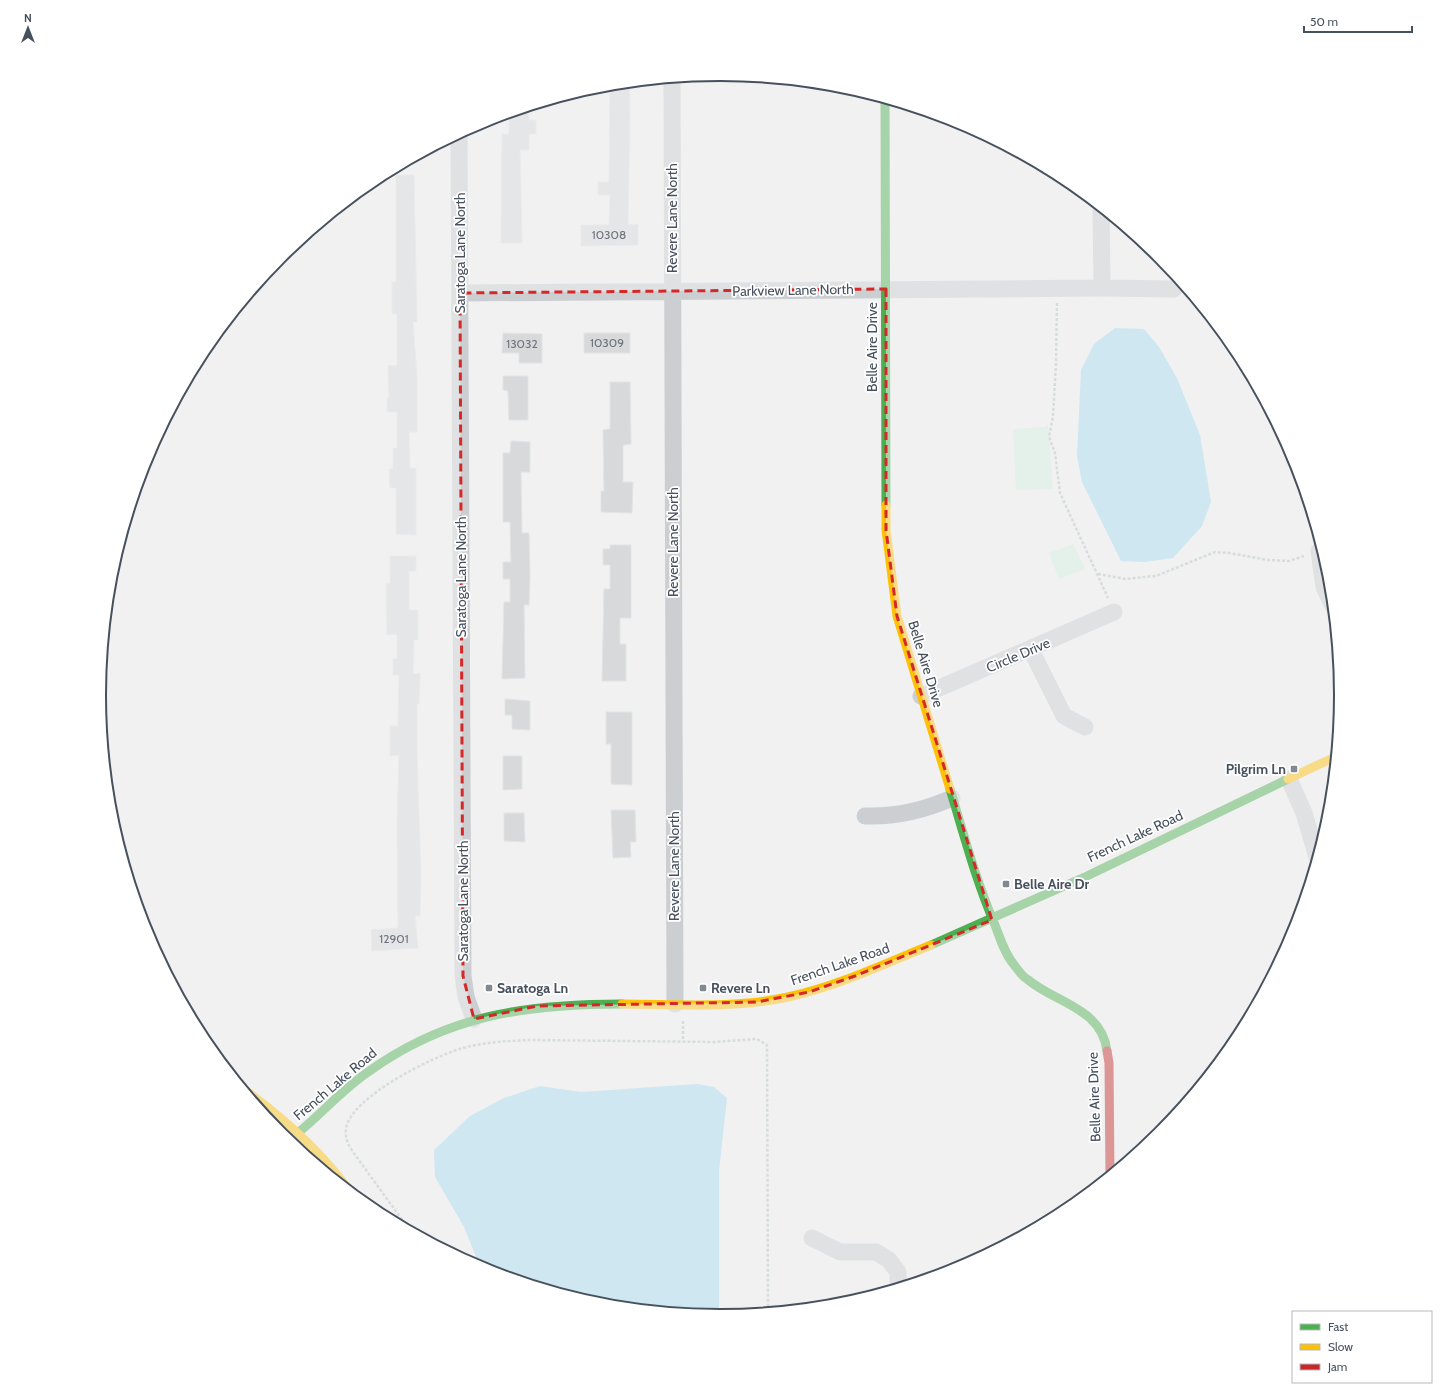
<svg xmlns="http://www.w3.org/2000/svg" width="1440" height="1391" viewBox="0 0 1440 1391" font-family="Cabin,sans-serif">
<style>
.green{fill:#d4f2e2}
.water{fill:#a7dbf1}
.building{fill:#d8d9db;stroke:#e2e3e4}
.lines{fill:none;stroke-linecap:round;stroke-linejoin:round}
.path{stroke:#b9c6c3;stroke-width:2.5;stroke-dasharray:3 2;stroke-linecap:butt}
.street{stroke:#cccfd2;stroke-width:17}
.fast{stroke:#4caf50;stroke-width:9}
.slow{stroke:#ffc107;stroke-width:9}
.jam{stroke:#c62828;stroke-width:9}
.marked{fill:none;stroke:#d62828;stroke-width:3;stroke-dasharray:8 5;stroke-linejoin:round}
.poi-dot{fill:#828991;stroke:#fff;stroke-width:1.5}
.labels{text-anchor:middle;stroke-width:3.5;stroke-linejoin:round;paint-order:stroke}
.number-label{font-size:12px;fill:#6d747e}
.street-label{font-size:14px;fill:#47515e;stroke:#fff}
.poi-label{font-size:14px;font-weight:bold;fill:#47515e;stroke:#fff;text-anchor:start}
.rim{fill:none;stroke:#47515e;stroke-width:2}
</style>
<rect width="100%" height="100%" fill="#f1f1f1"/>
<path class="green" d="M 1048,424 L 1053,489 L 1016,490 L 1013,429 L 1045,427 Z
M 1073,544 L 1085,569 L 1059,579 L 1049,553 Z"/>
<path class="water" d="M 1115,328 L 1144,329 L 1159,347 L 1177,378 L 1200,435 L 1211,502 L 1202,526 L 1173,558 L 1144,562 L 1121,561 L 1082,482 L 1077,456 L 1081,370 L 1094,344 Z
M 697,1084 L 714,1087 L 727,1098 L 719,1171 L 719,1317 L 599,1305 L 481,1269 L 464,1227 L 435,1177 L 434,1150 L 470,1116 L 504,1098 L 540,1086 L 581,1092 Z"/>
<path class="building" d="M 629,83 L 630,113 L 628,225 L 638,224 L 638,245 L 581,246 L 581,225 L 609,225 L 610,195 L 598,195 L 598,182 L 609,182 L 610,85 Z
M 522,109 L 528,109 L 529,120 L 536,120 L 536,134 L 529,134 L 529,150 L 520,150 L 522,243 L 501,243 L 502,134 L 509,134 L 509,113 Z
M 396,175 L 414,175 L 417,322 L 413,322 L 417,378 L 417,432 L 409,432 L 410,468 L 416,468 L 416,535 L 396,534 L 396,488 L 390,488 L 389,469 L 393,469 L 393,448 L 397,448 L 397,412 L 387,412 L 387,398 L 389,398 L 388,365 L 397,366 L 397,314 L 392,314 L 392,282 L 396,282 Z
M 503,333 L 542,334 L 542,363 L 519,363 L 519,353 L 502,353 Z
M 584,333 L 630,333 L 630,353 L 584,353 Z
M 503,376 L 528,376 L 528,420 L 509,420 L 508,391 L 503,390 Z
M 610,382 L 630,382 L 631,444 L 623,445 L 623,482 L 633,482 L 632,513 L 601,512 L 601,491 L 604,491 L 603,430 L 610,429 Z
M 511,441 L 530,442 L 530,472 L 521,472 L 522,533 L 529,533 L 530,578 L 529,605 L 524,605 L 525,678 L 502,679 L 504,602 L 510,602 L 510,579 L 503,579 L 503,562 L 511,562 L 510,522 L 503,522 L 503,453 L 510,453 Z
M 610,545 L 631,545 L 631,618 L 620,618 L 620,644 L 626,644 L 626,681 L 602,681 L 604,589 L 610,589 L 610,565 L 603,565 L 603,549 L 610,549 Z
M 390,556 L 416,556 L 416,571 L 409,571 L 409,610 L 418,610 L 418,640 L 414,640 L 413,674 L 420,673 L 419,704 L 417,704 L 417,755 L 421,872 L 420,916 L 415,916 L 418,948 L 372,951 L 371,930 L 398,928 L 397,822 L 399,755 L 390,756 L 390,726 L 398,726 L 399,675 L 393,675 L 393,659 L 397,659 L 397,634 L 387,635 L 386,583 L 390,584 Z
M 505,699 L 530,701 L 530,730 L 512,729 L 512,715 L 505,715 Z
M 606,712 L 632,712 L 632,785 L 611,784 L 611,744 L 606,744 Z
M 503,756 L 522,756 L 522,789 L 503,790 Z
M 611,810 L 635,810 L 636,842 L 630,842 L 631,857 L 613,858 Z
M 504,813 L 524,813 L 525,842 L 504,841 Z"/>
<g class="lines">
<path class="path" d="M 1057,303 L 1056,363 L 1053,416 L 1049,437 L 1055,453 L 1060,493 L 1108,598
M 1098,574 L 1126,579 L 1156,576 L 1215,552 L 1229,553 L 1268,560 L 1289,561 L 1304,556
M 683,1021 L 683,1041
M 411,1232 L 353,1152 C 348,1145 345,1138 346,1129 C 350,1097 434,1056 463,1048 C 485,1042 508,1041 530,1040 L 714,1042 L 757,1039 L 767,1045 L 768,1312"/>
<path class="street" d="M 672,79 L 675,1004
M 459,134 L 463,976 L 466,997 L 474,1019
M 1101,208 L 1102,288
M 460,293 L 1102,288 L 1174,289
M 1319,551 L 1324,587 L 1333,606
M 1031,650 L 1064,716 L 1085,727
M 921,696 L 1114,612
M 1289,779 L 1304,813 L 1317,857
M 865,816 C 894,817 925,810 952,798
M 812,1238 L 840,1252 L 876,1252 L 889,1260 L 898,1272 L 898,1288"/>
<path class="fast" d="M 885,99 L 886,505
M 950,789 C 964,835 976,881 995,925 C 1000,938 1005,955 1015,966 C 1018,970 1022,976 1027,979 C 1055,1003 1102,1008 1107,1051
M 931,945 L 1087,876 L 1288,779
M 299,1132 C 322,1113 343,1089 368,1072 C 447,1015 526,1004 622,1004"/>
<path class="slow" d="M 886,505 L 886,530 L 897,616 L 950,789
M 1288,779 L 1335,757
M 622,1004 C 677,1004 734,1009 788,997 C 838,986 884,964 931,945
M 242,1088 C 284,1118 321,1151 351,1193"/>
<path class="jam" d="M 1107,1051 L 1109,1063 L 1110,1176"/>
</g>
<path d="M0 0H1440V1391H0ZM 886,289 L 886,530 L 897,616 L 992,920 L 855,976 L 809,992 L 757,1002 L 537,1006 L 474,1019 L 463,976 L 460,293 Z" fill="#f1f1f1" fill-opacity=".55" fill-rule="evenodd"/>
<path class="marked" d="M 886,289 L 886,530 L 897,616 L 992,920 L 855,976 L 809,992 L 757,1002 L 537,1006 L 474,1019 L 463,976 L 460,293 Z"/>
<g class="poi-dot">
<rect x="1290" y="765" width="8" height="8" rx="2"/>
<rect x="1002" y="880" width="8" height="8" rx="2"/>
<rect x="485" y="984" width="8" height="8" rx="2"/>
<rect x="699" y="984" width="8" height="8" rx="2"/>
</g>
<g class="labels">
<g class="number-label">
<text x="609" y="239">10308</text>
<text x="607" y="347">10309</text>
<text x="522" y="348">13032</text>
<text x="394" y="943">12901</text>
</g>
<g class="street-label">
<text transform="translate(672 218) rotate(-90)" y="5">Revere Lane North</text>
<text transform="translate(460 253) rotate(-90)" y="5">Saratoga Lane North</text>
<text transform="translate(793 290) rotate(-1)" y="5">Parkview Lane North</text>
<text transform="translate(872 347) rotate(-90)" y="5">Belle Aire Drive</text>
<text transform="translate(673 542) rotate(-90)" y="5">Revere Lane North</text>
<text transform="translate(461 577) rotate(-90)" y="5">Saratoga Lane North</text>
<text transform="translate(1018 655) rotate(-23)" y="5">Circle Drive</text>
<text transform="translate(926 664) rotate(73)" y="5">Belle Aire Drive</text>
<text transform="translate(1135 836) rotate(-25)" y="5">French Lake Road</text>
<text transform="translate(674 866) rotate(-90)" y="5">Revere Lane North</text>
<text transform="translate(463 901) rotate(-90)" y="5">Saratoga Lane North</text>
<text transform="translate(840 964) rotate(-19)" y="5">French Lake Road</text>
<text transform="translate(335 1084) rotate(-40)" y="5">French Lake Road</text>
<text transform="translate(1094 1097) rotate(-92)" y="5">Belle Aire Drive</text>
</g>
<g class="poi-label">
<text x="1286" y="774" text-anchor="end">Pilgrim Ln</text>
<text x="1014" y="889">Belle Aire Dr</text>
<text x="497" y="993">Saratoga Ln</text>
<text x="711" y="993">Revere Ln</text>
</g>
</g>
<path d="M0 0H1440V1391H0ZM106 695a614 614 0 1 1 1228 0a614 614 0 1 1-1228 0Z" fill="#fff" fill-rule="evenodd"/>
<path class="rim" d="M106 695a614 614 0 1 1 1228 0a614 614 0 1 1-1228 0Z"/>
<rect x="1292" y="1311" width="140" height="72" fill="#ffffff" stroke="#b5b9bf"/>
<rect x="1300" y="1324" width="20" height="6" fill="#4caf50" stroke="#b5b9bf"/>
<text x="1328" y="1331" font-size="12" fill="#47515e">Fast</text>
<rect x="1300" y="1344" width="20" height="6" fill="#ffc107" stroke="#b5b9bf"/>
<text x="1328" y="1351" font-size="12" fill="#47515e">Slow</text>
<rect x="1300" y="1364" width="20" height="6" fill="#c62828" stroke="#b5b9bf"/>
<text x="1328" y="1371" font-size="12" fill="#47515e">Jam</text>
<g transform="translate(28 28)" stroke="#ffffff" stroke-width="3" paint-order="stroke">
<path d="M0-3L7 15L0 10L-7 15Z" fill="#47515e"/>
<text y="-6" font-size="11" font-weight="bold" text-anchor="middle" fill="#47515e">N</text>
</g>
<path d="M1304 26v6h108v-6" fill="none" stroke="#47515e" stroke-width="2"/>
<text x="1310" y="26" font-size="12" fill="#47515e" stroke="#ffffff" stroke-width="3" paint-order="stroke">50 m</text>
</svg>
